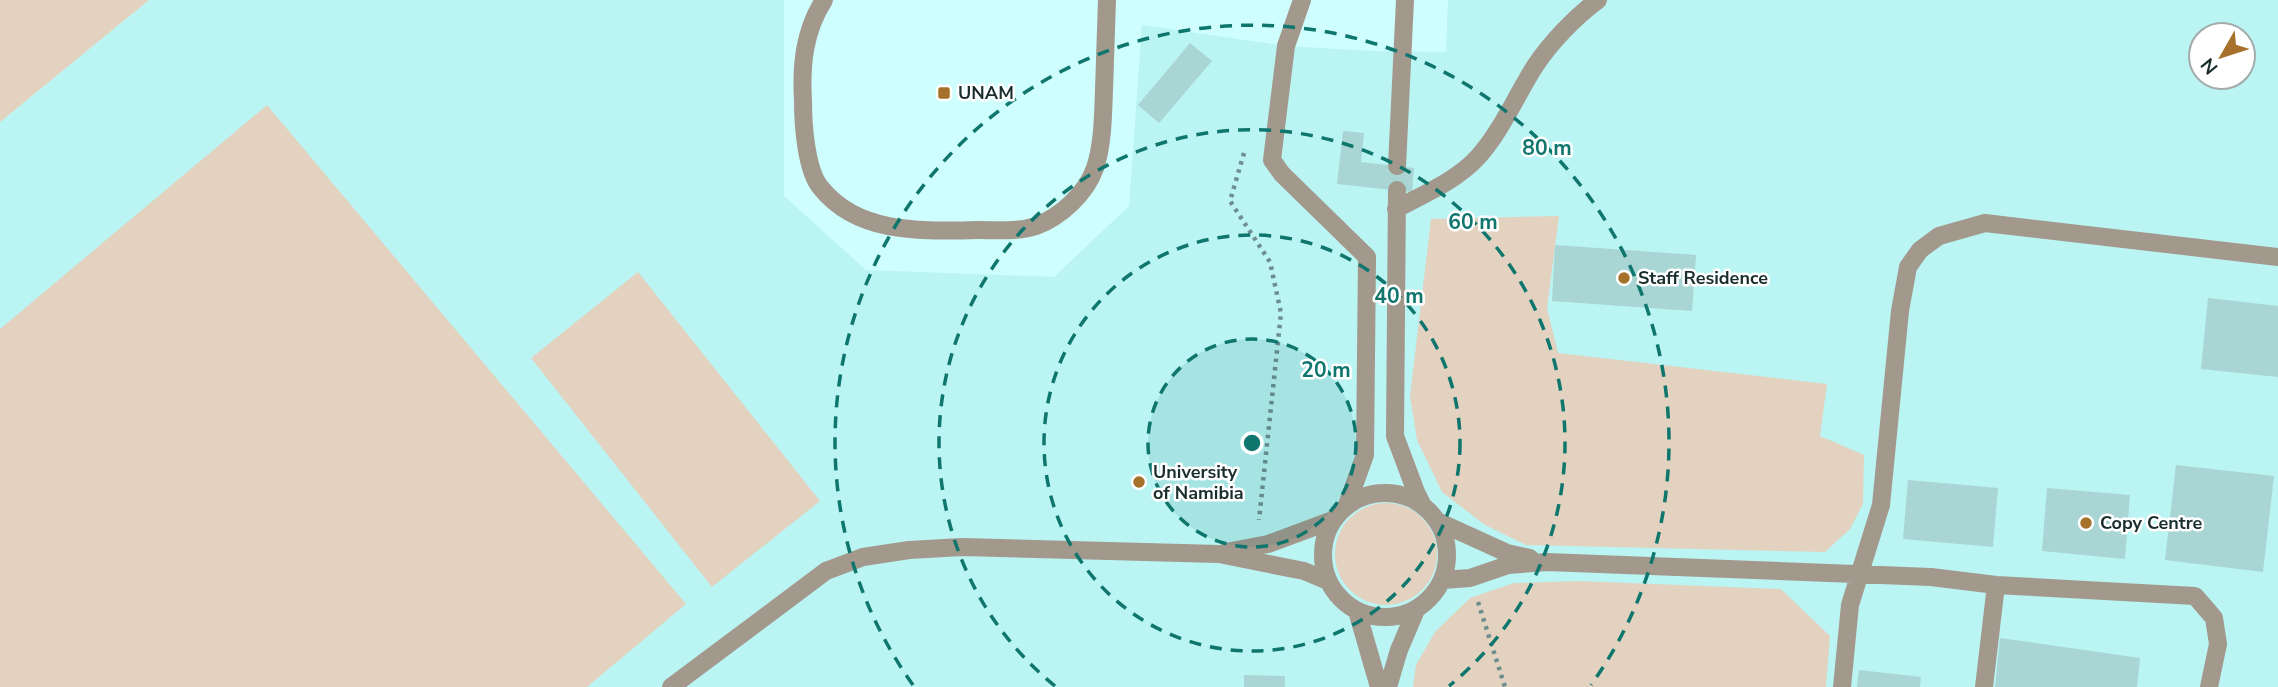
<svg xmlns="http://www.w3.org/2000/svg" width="2278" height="687" viewBox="0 0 2278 687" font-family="'Nunito Sans',sans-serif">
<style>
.built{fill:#baf4f3;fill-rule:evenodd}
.green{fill:#e3d2bf}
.building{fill:#a9d5d4}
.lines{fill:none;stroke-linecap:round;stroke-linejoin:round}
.path{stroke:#6e8e8e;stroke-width:4.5;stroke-dasharray:3.5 5;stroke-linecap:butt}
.minor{stroke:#a3988c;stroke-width:18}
.ring{fill:none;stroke:#0f766e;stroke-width:3.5;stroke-dasharray:12 9}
.poi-dot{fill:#a6712a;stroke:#fff;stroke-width:2.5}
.labels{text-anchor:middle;stroke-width:5;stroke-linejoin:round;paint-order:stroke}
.poi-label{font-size:18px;font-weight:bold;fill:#1b2e2e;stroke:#fff;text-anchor:start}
.centre{fill:#0f766e;stroke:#fff;stroke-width:3.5}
.ring-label{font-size:21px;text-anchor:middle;font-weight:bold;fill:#0f766e;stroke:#fff;stroke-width:5;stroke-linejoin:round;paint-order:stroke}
</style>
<rect width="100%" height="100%" fill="#cefefd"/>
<path class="built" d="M 149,0 L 784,0 L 784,196 L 866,270 L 1054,277 L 1129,206 L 1142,25 L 1286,46 L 1373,51 L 1446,52 L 1448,0 L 2278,0 L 2278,687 L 0,687 L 0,122 ZM 2201,35 L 2243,35 L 2243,77 L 2201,77 Z"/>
<path class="green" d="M 0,0 L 149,0 L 0,122 Z
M 267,105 L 686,604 L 587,687 L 0,687 L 0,329 Z
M 1559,216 L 1547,308 L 1558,353 L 1827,384 L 1820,436 L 1864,455 L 1863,504 L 1850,529 L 1825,552 L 1526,545 L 1485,525 L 1442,492 L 1417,440 L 1410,396 L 1431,219 Z
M 638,272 L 820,501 L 712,587 L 531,358 Z
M1335 554a51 51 0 1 1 102 0a51 51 0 1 1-102 0Z
M 1578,581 L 1781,589 L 1830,636 L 1826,687 L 1413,687 L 1416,665 L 1435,632 L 1470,598 L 1514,583 Z"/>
<path class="building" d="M 1190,43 L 1212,61 L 1159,123 L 1138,105 Z
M 1343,131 L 1364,133 L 1361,162 L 1414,168 L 1412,192 L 1337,184 Z
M 1555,245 L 1696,255 L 1692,311 L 1552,301 Z
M 2208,298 L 2278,306 L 2278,377 L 2201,369 Z
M 2176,465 L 2274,476 L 2263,572 L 2165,560 Z
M 1908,480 L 1998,488 L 1993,547 L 1903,539 Z
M 2047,488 L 2130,495 L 2125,559 L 2042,551 Z
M 2000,638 L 2140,658 L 2137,687 L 1995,687 Z
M 1859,670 L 1921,677 L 1920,687 L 1857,687 Z
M 1244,675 L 1285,676 L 1285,687 L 1244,687 Z"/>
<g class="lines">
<path class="path" d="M 1244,153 L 1230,201 L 1270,262 L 1281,313 L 1259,520
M 1478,602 L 1505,687"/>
<path class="minor" d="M 824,0 C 804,31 801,65 803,101 C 803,124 806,171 821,188 C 859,235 923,231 978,230 C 996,230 1018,232 1036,226 C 1060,217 1086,194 1095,168 C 1103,144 1103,115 1104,90 C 1105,60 1106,30 1107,0
M 1302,0 L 1286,46 L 1272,160 L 1282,174 L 1367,257 L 1365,455 L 1347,505
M 1397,166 L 1405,0
M 1397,190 L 1395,436 L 1416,492 L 1422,504
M 1396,209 C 1424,194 1456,181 1478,157 C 1502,130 1516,96 1535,66 C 1551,42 1575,17 1598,0
M1323 555a62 62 0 1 1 124 0a62 62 0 1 1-124 0Z
M 1439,522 L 1507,553 L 1530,558
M 1226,552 L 1268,544 L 1333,520
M 1443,580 L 1470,578 L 1508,565 L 1547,562 L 1931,577 L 1996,585 L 2195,596 L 2214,618 L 2218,644 L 2209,687
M 1357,611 L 1379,687
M 671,687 L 826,571 L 863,557 L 909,550 L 962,547 L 1219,554 L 1304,571 L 1328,581
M 1388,687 L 1399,650 L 1416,610
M 1842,687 L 1850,605 L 1881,505 L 1900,311 L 1908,267 L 1920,250 L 1939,236 L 1985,223 L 2278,257
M 1984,687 L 1996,585"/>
</g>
<circle cx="1252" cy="443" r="104" fill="#0f766e" fill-opacity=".12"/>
<g class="ring">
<circle cx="1252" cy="443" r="104"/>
<circle cx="1252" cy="443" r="208"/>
<path d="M1055 686A313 313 0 1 1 1449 686"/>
<path d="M913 685A417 417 0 1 1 1591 685"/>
</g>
<g class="poi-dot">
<rect x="937" y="86" width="14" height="14" rx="3.5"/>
<circle cx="1624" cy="278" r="7"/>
<circle cx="1139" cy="482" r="7"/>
<circle cx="2086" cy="523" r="7"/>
</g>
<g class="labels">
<g class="poi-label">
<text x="958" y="99">UNAM</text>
<text x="1638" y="284">Staff Residence</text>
<text x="1153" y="478">University<tspan x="1153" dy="21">of Namibia</tspan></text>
<text x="2100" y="529">Copy Centre</text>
</g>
</g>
<circle cx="1252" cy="443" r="10" class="centre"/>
<g class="ring-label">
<text x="1547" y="155">80 m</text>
<text x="1473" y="229">60 m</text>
<text x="1399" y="303">40 m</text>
<text x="1326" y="377">20 m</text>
</g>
<g transform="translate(2222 56) rotate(231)"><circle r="33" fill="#ffffff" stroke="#a4abab" stroke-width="2"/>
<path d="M0-5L12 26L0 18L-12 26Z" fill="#a6712a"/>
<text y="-10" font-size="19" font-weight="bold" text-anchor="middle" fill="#1b2e2e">N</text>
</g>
</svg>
